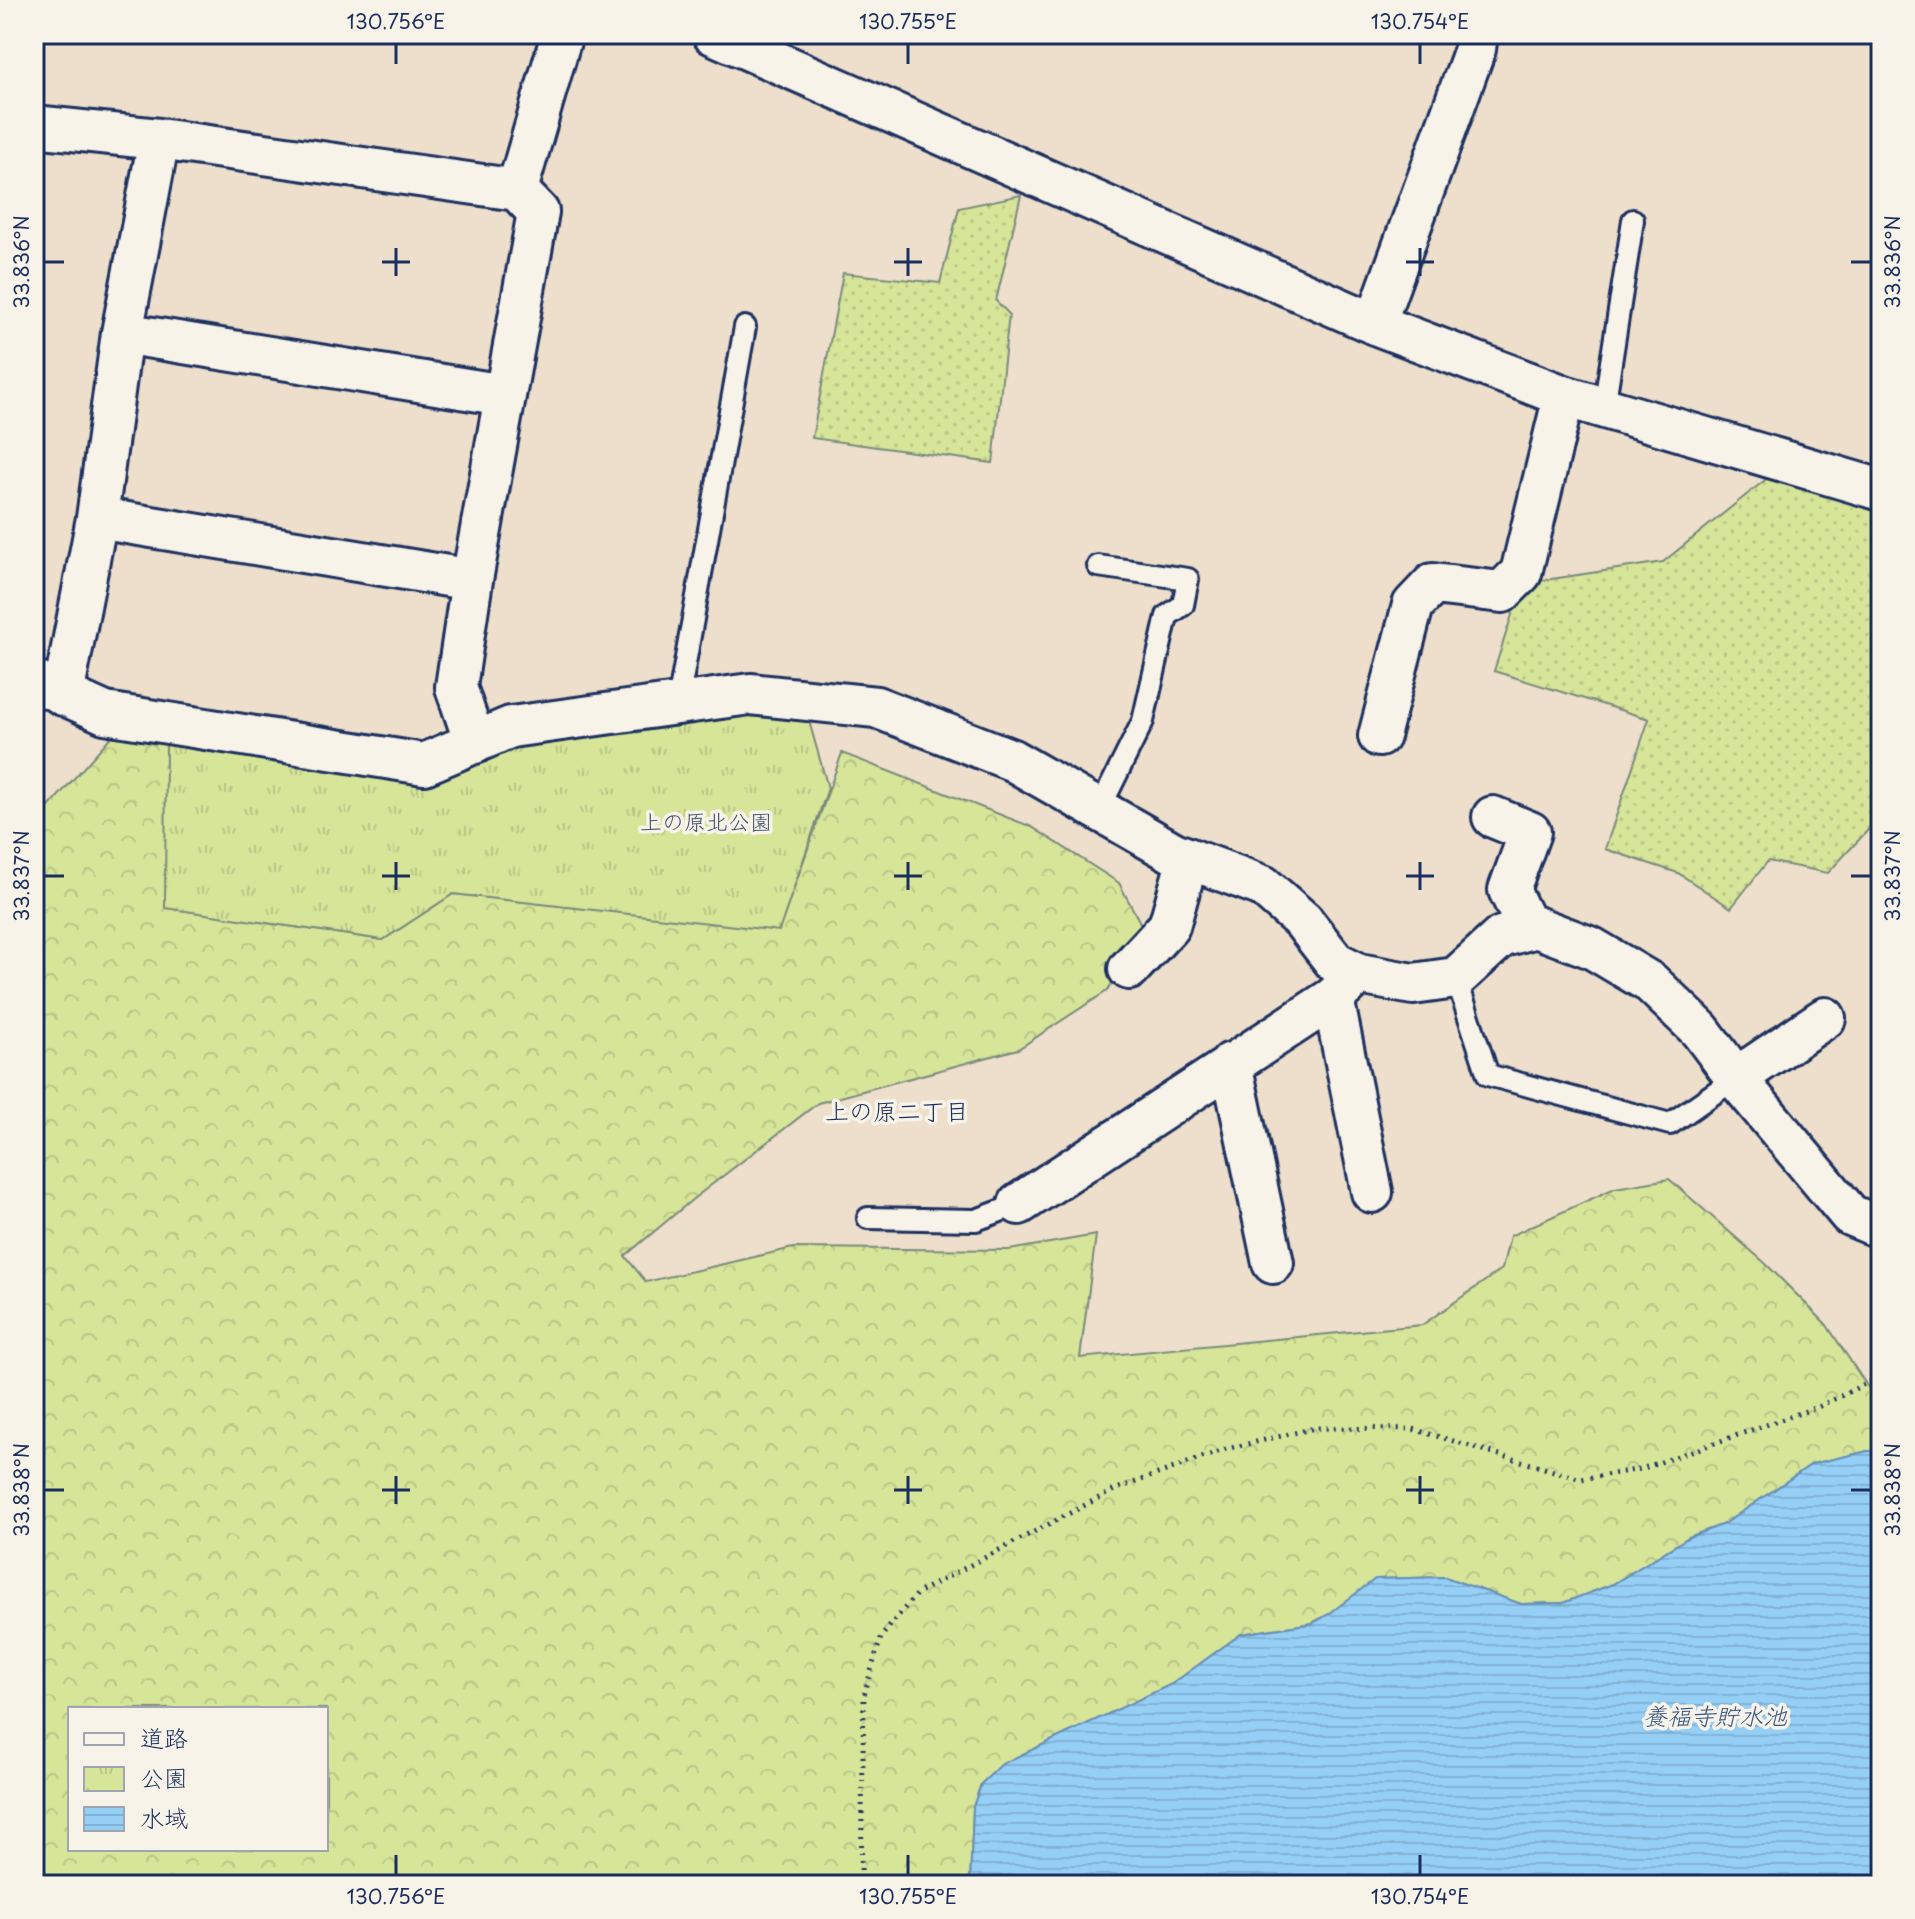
<svg xmlns="http://www.w3.org/2000/svg" width="1915" height="1919" viewBox="0 0 1915 1919" font-family="'Playpen Sans','Klee One',sans-serif">
<style>
.grass{fill:url(#grass-dots);stroke:#798a7c;stroke-width:2}
.forest{fill:url(#forest-crowns);stroke:#798a7c;stroke-width:2;fill-rule:evenodd}
.park{fill:url(#park-tufts);stroke:#798a7c;stroke-width:2}
.water{fill:url(#water-rules);stroke:#658fb9;stroke-width:2}
.lines{fill:none;stroke-linecap:round;stroke-linejoin:round}
.lane-casing{stroke:#1b2f5e;stroke-width:26}
.street-casing{stroke:#1b2f5e;stroke-width:46}
.path{stroke:#1b2f5e;stroke-width:5;stroke-dasharray:2 6;stroke-linecap:butt}
.lane{stroke:#f7f3e8;stroke-width:20}
.street{stroke:#f7f3e8;stroke-width:40}
.ticks{fill:none;stroke:#1b2f5e;stroke-width:3}
.labels{text-anchor:middle;stroke-width:7;stroke-linejoin:round;paint-order:stroke}
.park-label{font-size:22px;fill:#41536a;stroke:#f7f3e8}
.neighbourhood-label{font-size:24px;fill:#1b2f5e;stroke:#f7f3e8}
.water-label{font-size:24px;font-style:italic;fill:#3a5784;stroke:#f7f3e8}
.neatline{fill:none;stroke:#1b2f5e;stroke-width:3}
.ticks-label{font-size:20px;text-anchor:middle;fill:#1b2f5e}
</style>
<defs>
<pattern id="grass-dots" width="8" height="8" patternUnits="userSpaceOnUse" patternTransform="scale(2)"><rect width="8" height="8" fill="#d7e599"/><path d="M2 2h.1M6 6h.1" fill="none" stroke="#b8c586" stroke-width="1.8" stroke-linecap="round"/></pattern>
<pattern id="forest-crowns" width="20" height="18" patternUnits="userSpaceOnUse" patternTransform="scale(2)"><rect width="20" height="18" fill="#d7e599"/><path d="M2 6a3 3 0 1 1 6 0M12 15a3 3 0 1 1 6 0" fill="none" stroke="#b8c586"/></pattern>
<pattern id="park-tufts" width="24" height="20" patternUnits="userSpaceOnUse" patternTransform="scale(2)"><rect width="24" height="20" fill="#d7e599"/><path d="M3 7l-1-3M5 7V3M7 7l1-3M15 17l-1-3M17 17v-4M19 17l1-3" fill="none" stroke="#b8c586"/></pattern>
<pattern id="water-rules" width="6" height="5" patternUnits="userSpaceOnUse" patternTransform="scale(2)"><rect width="6" height="5" fill="#96cff6"/><path d="M0 2.5h6" fill="none" stroke="#81b2d5"/></pattern>
</defs>
<rect width="100%" height="100%" fill="#eddfcb"/>
<filter id="ink" filterUnits="userSpaceOnUse"><feTurbulence type="fractalNoise" baseFrequency=".0125" numOctaves="2"/><feDisplacementMap in="SourceGraphic" scale="16" xChannelSelector="R" yChannelSelector="G"/><feConvolveMatrix kernelMatrix="1 2 1 2 8 2 1 2 1" color-interpolation-filters="sRGB"/></filter>
<g filter="url(#ink)">
<path class="grass" d="M 1021,195 L 996,301 L 1009,314 L 993,463 L 812,438 L 843,273 L 940,283 L 959,208 Z
M 1770,476 L 1881,510 L 1881,816 L 1828,873 L 1768,861 L 1731,908 L 1678,873 L 1605,849 L 1649,719 L 1494,671 L 1516,602 L 1532,582 L 1663,562 Z"/>
<path class="forest" d="M 114,733 L 166,740 L 166,908 L 383,940 L 453,894 L 779,930 L 842,753 L 1032,827 L 1119,883 L 1145,932 L 1107,991 L 1018,1049 L 818,1103 L 693,1199 L 625,1256 L 646,1282 L 793,1248 L 1009,1250 L 1096,1235 L 1080,1358 L 1422,1325 L 1502,1269 L 1510,1236 L 1615,1188 L 1669,1179 L 1765,1263 L 1826,1324 L 1881,1407 L 1881,1451 L 1868,1451 L 1812,1464 L 1724,1524 L 1689,1537 L 1613,1584 L 1563,1603 L 1521,1604 L 1445,1577 L 1376,1579 L 1329,1614 L 1312,1623 L 1241,1634 L 1172,1684 L 1002,1764 L 981,1784 L 973,1807 L 970,1885 L 60,1885 L 34,1871 L 34,824 ZM 70,1709 L 326,1709 L 326,1849 L 70,1849 Z"/>
<path class="park" d="M 778,710 L 809,721 L 828,788 L 779,931 L 453,894 L 383,940 L 165,908 L 166,740 L 441,780 L 520,740 L 625,734 Z"/>
<path class="water" d="M 1868,1451 L 1881,1451 L 1881,1885 L 970,1885 L 973,1807 L 981,1784 L 1002,1764 L 1172,1684 L 1241,1634 L 1313,1623 L 1329,1614 L 1375,1579 L 1445,1577 L 1521,1604 L 1563,1603 L 1613,1584 L 1689,1537 L 1724,1524 L 1812,1464 Z"/>
<g class="lines">
<defs>
<path id="lane" d="M 1604,408 L 1633,220
M 1098,566 L 1188,579 L 1183,605 L 1167,616 L 1143,721 L 1100,808
M 678,703 L 745,327
M 1456,978 L 1488,1075 L 1670,1124 L 1736,1078
M 868,1218 L 976,1220 L 1019,1204"/>
<path id="street" d="M 713,34 L 1375,324 L 1564,396 L 1881,490
M 34,126 L 159,139 L 517,190 L 538,212 L 472,580 L 456,687 L 475,743
M 517,190 L 562,34
M 1375,324 L 1475,49 L 1477,34
M 122,333 L 504,395
M 97,518 L 472,580
M 34,681 L 105,713 L 424,764 L 511,727 L 750,694 L 876,707 L 1012,760 L 1174,853 L 1263,886 L 1303,921 L 1335,962 L 1359,974 L 1413,984 L 1456,978 L 1501,937 L 1536,927 L 1592,948 L 1651,983 L 1700,1030 L 1736,1078 L 1850,1215 L 1881,1228
M 63,695 L 97,518 L 122,333 L 159,139
M 1379,736 L 1413,605 L 1433,584 L 1502,592 L 1521,573 L 1564,396
M 1493,817 L 1530,832 L 1509,890 L 1528,929
M 1129,969 L 1169,926 L 1188,859
M 1333,998 L 1372,1192
M 1231,1063 L 1273,1263
M 1736,1078 L 1825,1018
M 1019,1204 L 1333,998 L 1359,974"/>
</defs>
<use href="#lane" class="lane-casing"/>
<use href="#street" class="street-casing"/>
<path class="path" d="M 865,1885 L 861,1877 L 864,1695 L 881,1637 L 917,1593 L 1114,1490 L 1226,1449 L 1315,1428 L 1413,1429 L 1581,1479 L 1641,1469 L 1820,1406 L 1881,1376"/>
<use href="#lane" class="lane"/>
<use href="#street" class="street"/>
</g>
</g>
<path class="ticks" d="M 396,44 L 396,64M 908,44 L 908,64M 1420,44 L 1420,64M 396,248 L 396,276M 908,248 L 908,276M 1420,248 L 1420,276M 44,262 L 64,262M 382,262 L 410,262M 894,262 L 922,262M 1406,262 L 1434,262M 1851,262 L 1871,262M 396,862 L 396,890M 908,862 L 908,890M 1420,862 L 1420,890M 44,876 L 64,876M 382,876 L 410,876M 894,876 L 922,876M 1406,876 L 1434,876M 1851,876 L 1871,876M 396,1476 L 396,1504M 908,1476 L 908,1504M 1420,1476 L 1420,1504M 44,1490 L 64,1490M 382,1490 L 410,1490M 894,1490 L 922,1490M 1406,1490 L 1434,1490M 1851,1490 L 1871,1490M 396,1855 L 396,1875M 908,1855 L 908,1875M 1420,1855 L 1420,1875"/>
<g class="labels">
<g class="park-label">
<text x="706" y="830">上の原北公園</text>
</g>
<g class="neighbourhood-label">
<text x="897" y="1120">上の原二丁目</text>
</g>
<g class="water-label">
<text x="1715" y="1725">養福寺貯水池</text>
</g>
</g>
<rect width="1915" height="1919" fill="none" stroke="#f7f3e8" stroke-width="88"/>
<rect x="68" y="1707" width="260" height="144" fill="#f7f3e8" stroke="#9fa5b1" stroke-width="2"/>
<rect x="84" y="1733" width="40" height="12" fill="#f7f3e8" stroke="#9fa5b1" stroke-width="2"/>
<text x="140" y="1747" font-size="24" fill="#1b2f5e">道路</text>
<rect x="84" y="1767" width="40" height="24" fill="url(#park-tufts)" stroke="#9fa5b1" stroke-width="2"/>
<text x="140" y="1787" font-size="24" fill="#1b2f5e">公園</text>
<rect x="84" y="1807" width="40" height="24" fill="url(#water-rules)" stroke="#9fa5b1" stroke-width="2"/>
<text x="140" y="1827" font-size="24" fill="#1b2f5e">水域</text>
<rect x="44" y="44" width="1827" height="1831" class="neatline"/>
<g class="ticks-label">
<text x="396" y="29">130.756°E</text>
<text x="908" y="29">130.755°E</text>
<text x="1420" y="29">130.754°E</text>
<text transform="translate(1893 262) rotate(-90)" y="7">33.836°N</text>
<text transform="translate(22 262) rotate(-90)" y="7">33.836°N</text>
<text transform="translate(1893 876) rotate(-90)" y="7">33.837°N</text>
<text transform="translate(22 876) rotate(-90)" y="7">33.837°N</text>
<text transform="translate(22 1490) rotate(-90)" y="7">33.838°N</text>
<text transform="translate(1893 1490) rotate(-90)" y="7">33.838°N</text>
<text x="396" y="1904">130.756°E</text>
<text x="908" y="1904">130.755°E</text>
<text x="1420" y="1904">130.754°E</text>
</g>
</svg>
